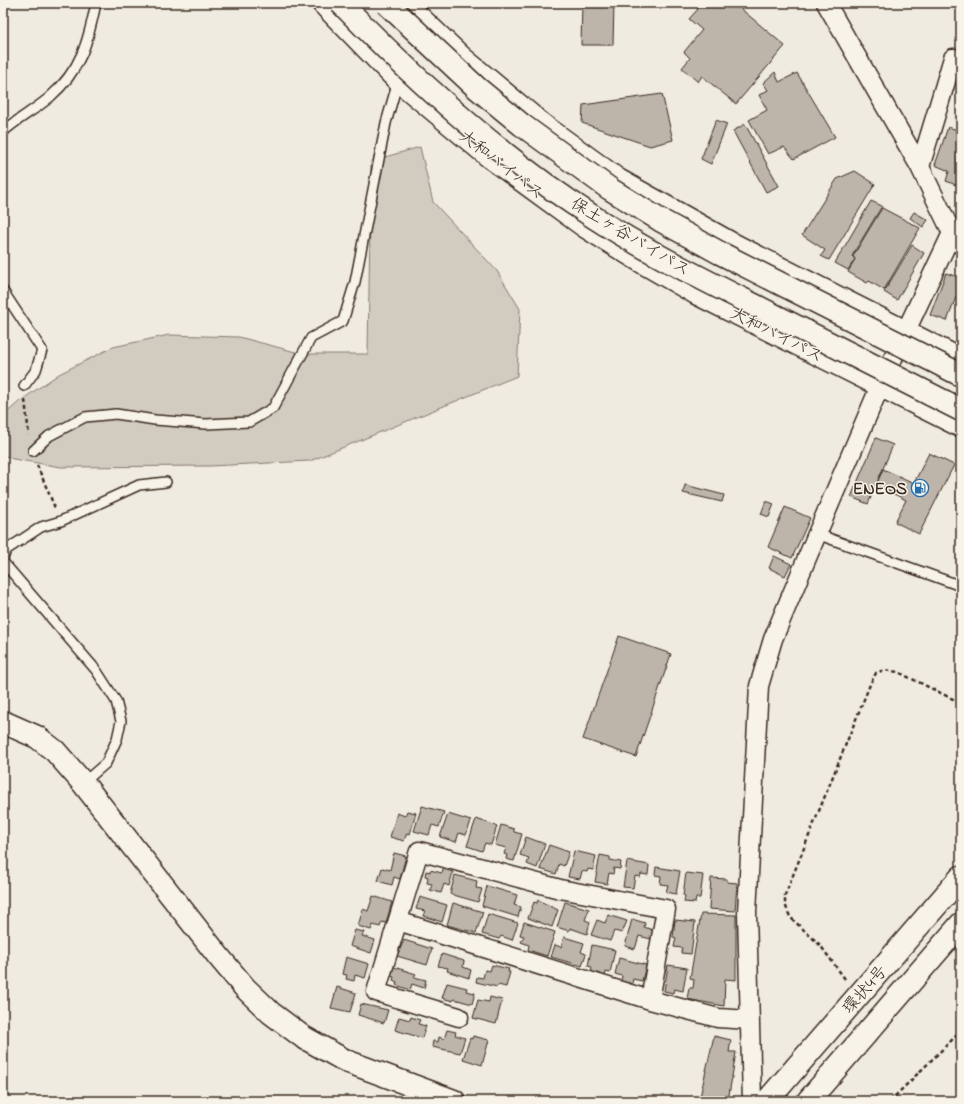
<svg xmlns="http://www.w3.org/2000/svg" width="964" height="1104" viewBox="0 0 964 1104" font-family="'Indie Flower','Klee One',sans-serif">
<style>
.green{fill:#d1cbc0;stroke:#867a6f}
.building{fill:#bdb5aa;stroke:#3b2a1e}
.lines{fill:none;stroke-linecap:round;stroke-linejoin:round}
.service-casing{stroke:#3b2a1e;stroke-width:12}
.minor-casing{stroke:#3b2a1e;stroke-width:21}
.tertiary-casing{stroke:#3b2a1e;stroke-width:25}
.primary-casing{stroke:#3b2a1e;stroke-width:25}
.trunk-casing{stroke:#3b2a1e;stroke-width:25}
.path{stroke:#3b2a1e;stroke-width:2.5;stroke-dasharray:4 3;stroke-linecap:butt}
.service{stroke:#f7f3e8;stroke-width:9}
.minor{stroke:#f7f3e8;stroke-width:18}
.tertiary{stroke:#f7f3e8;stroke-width:22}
.primary{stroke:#f7f3e8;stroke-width:22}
.trunk{stroke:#f7f3e8;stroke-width:22}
.motorway-bridge-casing{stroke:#3b2a1e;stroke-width:25;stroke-linecap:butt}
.motorway-bridge{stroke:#f7f3e8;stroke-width:22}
.labels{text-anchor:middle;stroke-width:3;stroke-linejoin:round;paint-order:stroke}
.street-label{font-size:17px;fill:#3b2a1e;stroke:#f7f3e8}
.poi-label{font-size:17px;font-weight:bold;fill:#3b2a1e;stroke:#f7f3e8;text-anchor:end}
</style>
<rect width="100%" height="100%" fill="#efebe0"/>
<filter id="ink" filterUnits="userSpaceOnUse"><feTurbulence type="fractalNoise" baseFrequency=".025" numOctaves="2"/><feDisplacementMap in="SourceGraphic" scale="8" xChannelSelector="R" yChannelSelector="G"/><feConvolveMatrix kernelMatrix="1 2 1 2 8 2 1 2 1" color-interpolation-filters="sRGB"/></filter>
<g filter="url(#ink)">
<path class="green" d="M 420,147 L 433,202 L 497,271 L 520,309 L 517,376 L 310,461 L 210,466 L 61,467 L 13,459 L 3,455 L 3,416 L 20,401 L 59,374 L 113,347 L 169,335 L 239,337 L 303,354 L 368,354 L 371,161 Z"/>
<path class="building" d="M 582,3 L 614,3 L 613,45 L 581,45 Z
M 694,3 L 734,3 L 785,46 L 736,104 L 702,76 L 698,82 L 682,68 L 690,58 L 684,52 L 702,30 L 689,19 L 698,9 L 693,4 Z
M 775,72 L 779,82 L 797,73 L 835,137 L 794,159 L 784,147 L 768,154 L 749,120 L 767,110 L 759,95 L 768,90 L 763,83 Z
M 662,94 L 673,140 L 650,146 L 582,123 L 583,105 Z
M 716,120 L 727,124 L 711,164 L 701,159 Z
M 745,124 L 779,186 L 766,192 L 733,131 Z
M 948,127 L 961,131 L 961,187 L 946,181 L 949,171 L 935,165 Z
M 855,171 L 875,184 L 829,260 L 821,256 L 825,250 L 802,235 L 837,179 Z
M 871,201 L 882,206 L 852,256 L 855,259 L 848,270 L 835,263 Z
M 882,208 L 920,228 L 884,290 L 869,281 L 867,283 L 848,272 L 855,259 L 853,256 Z
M 914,212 L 928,220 L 923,227 L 910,218 Z
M 912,245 L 924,253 L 897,300 L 884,292 Z
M 946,273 L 961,278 L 961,284 L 947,321 L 930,315 Z
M 876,438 L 893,445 L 868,504 L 851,497 Z
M 929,453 L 954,465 L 919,534 L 895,522 L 906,500 L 876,485 L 883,469 L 914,483 Z
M 685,485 L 724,495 L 722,502 L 683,493 Z
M 766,501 L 774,504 L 769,517 L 761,514 Z
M 785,507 L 810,518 L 792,558 L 768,547 Z
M 774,556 L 791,564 L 785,576 L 769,568 Z
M 619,636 L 671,654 L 636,757 L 583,739 Z
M 422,806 L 444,812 L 439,827 L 432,825 L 429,835 L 414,831 Z
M 407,811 L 416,813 L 410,834 L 407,833 L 404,841 L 390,837 L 397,813 L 405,816 Z
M 448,814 L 471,821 L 466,835 L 459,833 L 456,842 L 440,837 Z
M 476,819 L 497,826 L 491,845 L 485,843 L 482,851 L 467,846 Z
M 501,825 L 514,829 L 514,832 L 522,834 L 514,861 L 506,859 L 507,855 L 504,854 L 506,848 L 495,845 Z
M 526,837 L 545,844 L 537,868 L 527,864 L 529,858 L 520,855 Z
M 549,845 L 569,852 L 564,866 L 559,864 L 556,874 L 540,869 Z
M 574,851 L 596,856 L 593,870 L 588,869 L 587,872 L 582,871 L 580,879 L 568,877 Z
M 394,853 L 406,856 L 400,879 L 394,877 L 392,885 L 378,881 L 382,868 L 390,870 Z
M 600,855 L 610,857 L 610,860 L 621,862 L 620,869 L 614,868 L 613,874 L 609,873 L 607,884 L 595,882 Z
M 627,861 L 649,865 L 648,875 L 641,874 L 640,877 L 635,876 L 633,888 L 623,887 Z
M 656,867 L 680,871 L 676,894 L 666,892 L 668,885 L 660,884 L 661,876 L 655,875 Z
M 443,869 L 453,872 L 449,886 L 444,884 L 441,893 L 430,890 L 432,884 L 427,883 L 428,877 L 425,876 L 426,871 L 430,872 L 430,870 L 442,873 Z
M 686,873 L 703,875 L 700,898 L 696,898 L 695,903 L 684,902 L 685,896 L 683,895 Z
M 455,875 L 477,881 L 476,888 L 482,889 L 478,902 L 450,894 Z
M 711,878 L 727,879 L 727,882 L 737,883 L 735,911 L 709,909 Z
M 487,886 L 517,895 L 514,905 L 521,907 L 518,917 L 482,906 Z
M 373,896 L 392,902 L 386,923 L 382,922 L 380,927 L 373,925 L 371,930 L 358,926 L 363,909 L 368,911 Z
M 420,897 L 447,905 L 442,922 L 423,916 L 425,911 L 416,909 Z
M 538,900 L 558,910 L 552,927 L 528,918 L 534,902 L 537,903 Z
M 565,902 L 589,909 L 585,920 L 590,922 L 587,934 L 570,928 L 569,931 L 557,927 Z
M 453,903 L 483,912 L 476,933 L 447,925 Z
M 488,914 L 518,923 L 512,940 L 501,936 L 499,939 L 482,934 Z
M 701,914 L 736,915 L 736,980 L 725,979 L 724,1006 L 687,999 L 689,988 L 693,988 L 694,979 L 690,978 Z
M 608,915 L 627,921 L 622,933 L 614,931 L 610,941 L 591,935 L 597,920 L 605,923 Z
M 632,919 L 645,923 L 644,927 L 653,930 L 651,939 L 639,936 L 635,949 L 625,946 Z
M 675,920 L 695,922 L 691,954 L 681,953 L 682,948 L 674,947 L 676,938 L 673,937 Z
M 524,922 L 555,932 L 547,956 L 528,950 L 529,945 L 521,942 L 524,936 L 520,935 Z
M 355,930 L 364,932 L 362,936 L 375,940 L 371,953 L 350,946 Z
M 564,937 L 584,943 L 581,952 L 586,954 L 582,966 L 551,957 L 555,945 L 561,947 Z
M 404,940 L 432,949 L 427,965 L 397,956 Z
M 592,945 L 615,950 L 610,973 L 606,972 L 605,976 L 591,973 L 592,967 L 588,966 Z
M 442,954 L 464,961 L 463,967 L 471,970 L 469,978 L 447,971 L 448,968 L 438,966 Z
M 346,957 L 369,964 L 365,978 L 355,975 L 354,981 L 346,979 L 347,975 L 342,974 Z
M 619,958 L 646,965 L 642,981 L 633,979 L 632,984 L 621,981 L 622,976 L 615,974 Z
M 492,965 L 509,969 L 508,972 L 510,972 L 506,987 L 498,985 L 497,987 L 476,982 L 477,977 L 483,978 L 485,970 L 490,971 Z
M 668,965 L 687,968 L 683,991 L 674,989 L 673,993 L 664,991 Z
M 394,967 L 416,974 L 414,977 L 426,980 L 424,988 L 412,984 L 410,990 L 396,985 L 397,982 L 393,980 L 394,977 L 391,976 Z
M 447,983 L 467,988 L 466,991 L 475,993 L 472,1004 L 454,999 L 453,1001 L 442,998 Z
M 337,987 L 356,993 L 350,1012 L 331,1008 Z
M 490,997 L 502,1000 L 496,1024 L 473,1018 L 478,1000 L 489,1002 Z
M 361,1004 L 388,1010 L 384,1023 L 358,1015 Z
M 399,1017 L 410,1020 L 411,1017 L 420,1020 L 418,1024 L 426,1026 L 422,1038 L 395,1030 Z
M 447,1030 L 456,1032 L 455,1035 L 465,1038 L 460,1053 L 432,1047 L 433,1041 L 438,1042 L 439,1037 L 444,1039 Z
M 473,1036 L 489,1040 L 482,1065 L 463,1059 L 470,1038 L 472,1039 Z
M 714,1036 L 731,1040 L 729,1052 L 736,1052 L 728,1101 L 699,1101 Z"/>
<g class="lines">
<defs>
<path id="service" d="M 3,132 C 17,119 35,110 50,97 C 81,70 88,42 96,3
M 3,291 L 42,350 L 36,370 L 24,386
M 33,451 L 49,436 L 85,417 L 116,414 L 155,420 L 206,424 L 249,422 L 273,408 L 311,338 L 343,321 L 355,282 L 386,123 L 398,81
M 817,534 L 961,586
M 3,559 L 6,550 L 41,527 L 61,521 L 139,485 L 166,482
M 3,562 L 96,670 L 116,701 L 121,721 L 117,739 L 106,763 L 83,783"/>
<path id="minor" d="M 826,3 L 920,167 L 952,233 L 961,245
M 920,167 L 953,58 L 961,59
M 398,921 L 650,1000 L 718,1018 L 750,1020
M 459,1017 L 376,992 L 419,851 L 560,889 L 666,909 L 650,1000
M 752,1101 L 747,912 L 759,686 L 773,639 L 817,534 L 880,386 L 952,233"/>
<path id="tertiary" d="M 3,722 L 37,737 L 55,751 L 83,783 L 219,957 L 245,988 L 271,1013 L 303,1037 L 346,1061 L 454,1101"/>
<path id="primary" d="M 767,1101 L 961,877
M 808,1101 L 961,924"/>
<path id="trunk" d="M 323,3 L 398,80 L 490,157 L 586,227 L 644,263 L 696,293 L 961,426
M 404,3 L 462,58 L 541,124 L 618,180 L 730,243 L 961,360"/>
</defs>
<use href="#service" class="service-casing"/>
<use href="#minor" class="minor-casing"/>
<use href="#tertiary" class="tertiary-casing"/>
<use href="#primary" class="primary-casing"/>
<use href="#trunk" class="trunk-casing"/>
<path class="path" d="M 25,400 L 29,435
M 37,465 L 55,508
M 845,979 L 820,945 L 790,917 L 785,904 L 785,895 L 871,682 L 876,673 L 884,670 L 898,672 L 961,703
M 890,1101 L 961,1031"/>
<use href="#service" class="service"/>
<use href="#minor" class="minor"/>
<use href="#tertiary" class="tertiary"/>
<use href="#primary" class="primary"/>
<use href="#trunk" class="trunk"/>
<defs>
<path id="motorway-bridge" d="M 341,3 C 417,82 500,157 592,216 C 643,249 696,276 750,303 C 820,339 891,374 961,410
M 386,3 L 477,88 L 522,125 L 610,189 L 660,220 L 720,253 L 961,375"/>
</defs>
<use href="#motorway-bridge" class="motorway-bridge-casing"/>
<use href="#motorway-bridge" class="motorway-bridge"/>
</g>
</g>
<defs>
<symbol id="fuel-ring" viewBox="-11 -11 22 22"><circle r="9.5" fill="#f7f3e8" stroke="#1f6fb2" stroke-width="1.5"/><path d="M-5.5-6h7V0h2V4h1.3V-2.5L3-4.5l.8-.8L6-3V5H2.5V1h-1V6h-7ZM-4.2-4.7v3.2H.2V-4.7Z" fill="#1f6fb2"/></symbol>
</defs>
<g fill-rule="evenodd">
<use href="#fuel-ring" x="910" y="478" width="20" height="20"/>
</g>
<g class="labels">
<g class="street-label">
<text transform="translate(502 164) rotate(38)" y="6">大和バイパス</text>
<text transform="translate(631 236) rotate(31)" y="6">保土ヶ谷バイパス</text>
<text transform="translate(777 334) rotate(27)" y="6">大和バイパス</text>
<text transform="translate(864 989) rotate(-49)" y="6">環状4号</text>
</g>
<g class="poi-label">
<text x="907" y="494">ENEOS</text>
</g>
</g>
<rect width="964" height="1104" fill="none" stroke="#f7f3e8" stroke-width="16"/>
<rect x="8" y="8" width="948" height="1088" fill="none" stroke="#3b2a1e" stroke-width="1.5" filter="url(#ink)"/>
</svg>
